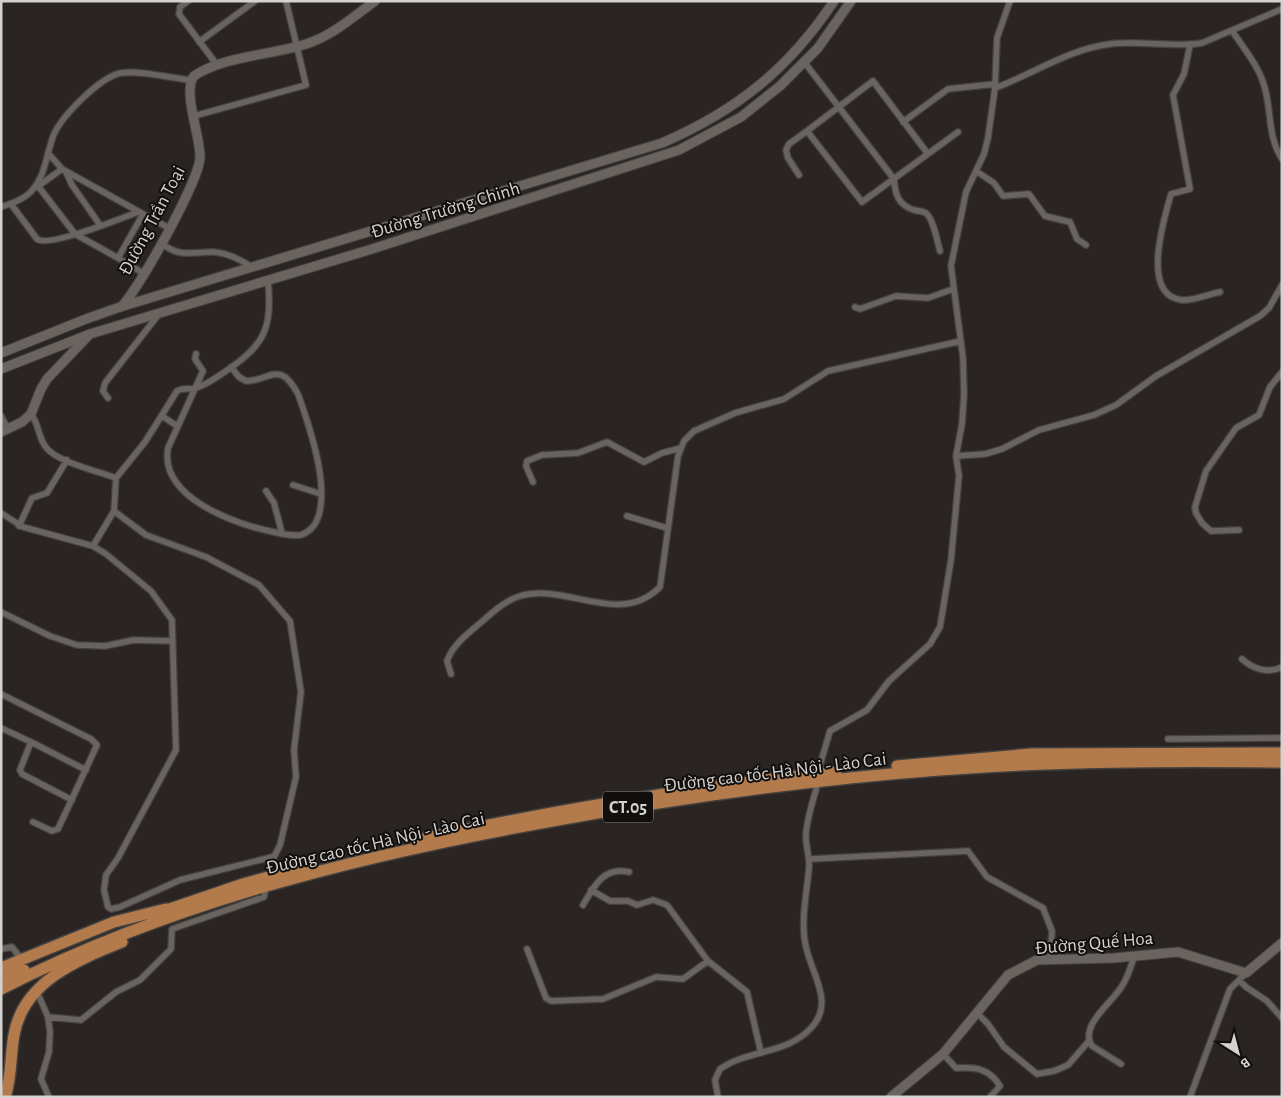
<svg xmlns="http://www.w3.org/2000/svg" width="1283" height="1098" viewBox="0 0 1283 1098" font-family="'Alegreya Sans',sans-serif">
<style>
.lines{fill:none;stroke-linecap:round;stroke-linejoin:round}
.street-casing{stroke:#44413f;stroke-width:8}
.secondary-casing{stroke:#44413f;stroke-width:11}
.highway-casing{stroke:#44413f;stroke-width:14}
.street{stroke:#696460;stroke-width:5.5}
.secondary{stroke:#696460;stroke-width:9}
.highway{stroke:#b37b4c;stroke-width:11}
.labels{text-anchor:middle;stroke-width:4;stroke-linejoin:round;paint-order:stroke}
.shield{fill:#110f0d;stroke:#9a9896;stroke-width:1}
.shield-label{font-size:18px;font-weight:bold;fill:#d4d2d0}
.street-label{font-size:19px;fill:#d4d2d0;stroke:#110f0d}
</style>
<rect width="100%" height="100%" fill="#2a2522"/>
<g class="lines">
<defs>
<path id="street" d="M 188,1 L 180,7 L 179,14 L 217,65
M 1233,32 C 1244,49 1258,65 1264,85 C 1272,110 1267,136 1282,159
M 199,42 L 255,1
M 1190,45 L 1184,74 L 1173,95 L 1190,189 L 1171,194 C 1164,219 1140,296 1182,300 C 1193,301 1209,294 1220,292
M 805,63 L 894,179 C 895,194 898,205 914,210 C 918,211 922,211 926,213 C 934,220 937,241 940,251
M 995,88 C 1033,74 1069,49 1110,44 C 1141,40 1172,48 1202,43 L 1282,9
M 194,116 L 306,85 L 286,1
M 903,122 L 948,89 L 995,84
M 48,153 L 62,169 L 143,214
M 928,154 L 873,81 L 807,131 L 862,202 L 958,132
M 976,171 L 994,183 L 1003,196 L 1029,194 L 1045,216 L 1070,222 L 1077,239 L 1086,245
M 66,172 L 72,185 L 100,225
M 799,175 L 788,158 L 786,150 L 789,144 L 807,131
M 38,186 L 75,234 L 118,258
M 37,187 L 62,169
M 11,204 L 37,239 C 48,248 122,218 138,212
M 1,207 C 13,203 26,199 34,188 C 46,173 47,151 54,134 C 63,115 100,77 121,73 C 140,70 171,78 190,80
M 161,243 C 180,258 190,252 212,252 C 227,252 241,260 252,267
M 143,273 L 118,258 L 143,214 L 169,228
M 855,307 L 860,309 L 896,296 L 928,298 L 953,289
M 196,354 L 195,359 L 203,371 L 168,448 C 159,498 237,525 274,532 C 282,534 293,536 301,535 C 308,533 315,526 317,520 C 331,488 309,425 298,394 C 279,359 270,381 246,381 L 239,377 L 231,367
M 108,398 L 103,391 L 105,383 L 159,314
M 31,414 C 39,424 38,436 45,446 C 55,462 98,471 116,478
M 1,416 L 8,429
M 162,416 L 177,426
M 956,456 L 985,454 L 1002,449 L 1039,430 L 1094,415 L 1116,405 L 1156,376 L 1260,316 L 1269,308 L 1282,285
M 533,482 L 526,466 L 527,461 L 542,455 L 578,453 L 607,442 L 644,462 L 662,453 L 681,448
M 293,485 L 321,494
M 266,491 L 274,503 L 282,533
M 114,511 L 146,535 L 206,557 L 259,585 L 290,621 L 301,692 L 294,750 L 296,777 L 280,845 L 270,865
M 1,513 L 23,527 L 93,546 L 106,554 L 151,591 L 172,620 L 176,750 L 118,858 L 106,875 L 104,890 L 108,907 L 111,909 L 120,907 L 180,880 L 272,857
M 627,516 L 667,528
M 19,526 L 32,498 L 47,493 L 67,460
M 1239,530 L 1211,531 L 1202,523 L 1196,513 L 1195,507 L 1206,471 L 1236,428 L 1259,415 L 1270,387 L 1282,372
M 93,546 L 114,511 L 116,478 L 145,442 L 177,391 C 183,387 189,390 195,388 C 206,386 217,377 226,371 C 266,344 272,328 268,280
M 1,612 L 50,636 L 77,645 L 105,646 L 134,640 L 173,641
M 1242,659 C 1253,669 1268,674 1282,667
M 451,674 L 447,661 C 452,646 467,634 479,624 C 492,613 504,601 520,596 C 566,582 619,628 660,587 L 678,456 L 684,441 L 694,431 L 735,413 L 784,399 L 828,371 L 961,341
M 1,694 L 91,739 L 97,745 L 58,829 L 52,831 L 33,822
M 1,728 L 31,742 L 20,770 L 22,774 L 72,800
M 1168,739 L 1282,738
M 31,742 L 86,770
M 820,765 L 830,731 L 867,710 L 889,681 L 930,644 L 940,627 L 951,560 L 959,476 L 956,456 L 962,424 L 964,394 L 963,358 L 951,266 L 966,192 L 984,154 L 988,138 L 995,88 L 997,38 L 1010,1
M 810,859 L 968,851 L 987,877 L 1043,908 L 1052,931 L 1050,958
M 591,890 L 610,901 L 628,901 L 637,905 L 653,900 L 667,905 L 708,961 L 747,992 L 761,1053
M 583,905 C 594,886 604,866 629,872
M 1,949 L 12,947 L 19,956
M 527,949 L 546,998 L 551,1001 L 603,999 L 656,977 L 683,979 L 708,961
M 1239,980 L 1246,987 L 1267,1001 L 1282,1018
M 38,994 L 48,1017 L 50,1032 L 49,1052 L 41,1079 L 49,1097
M 977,1013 L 988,1024 L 1004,1047 L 1037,1074 L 1054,1071 L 1068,1065 L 1089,1041
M 48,1017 L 81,1020 L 116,992 L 140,980 L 171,949 L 172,929 L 264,897 L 266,886
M 943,1054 L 956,1068 C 975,1067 989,1068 1000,1086 L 990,1097
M 1121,1064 L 1092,1046 C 1078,1026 1114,1001 1122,986 C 1128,977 1131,966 1134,957
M 718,1097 L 715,1080 L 720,1069 C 749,1049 786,1055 811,1028 C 835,1003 812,975 806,947 C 800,922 807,892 809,868 C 810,856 805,845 806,834 C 807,818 813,801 817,786
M 1190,1097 L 1230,989 L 1246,973"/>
<path id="secondary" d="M 121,307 C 138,291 199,181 200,158 C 201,137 182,92 194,76 C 223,56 272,55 306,44 C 332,36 353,17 375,1
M 1,353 L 86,319 L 120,307 L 662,143 C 736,111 789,69 834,1
M 1,369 L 90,334 L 372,249 L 679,150 L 741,117 L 780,86 L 818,48 L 851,1
M 1,432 L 22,422 L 31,414 L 41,389 L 47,379 L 89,335
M 891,1097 L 943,1054 L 1008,975 L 1037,960 L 1114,958 L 1178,952 L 1246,973 L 1282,943"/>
<path id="highway" d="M 897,766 L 1031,754 L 1282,753
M 420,839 C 558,810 696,786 836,772
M 158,913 L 243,884 L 312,865
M 1,968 L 114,922 L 166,909
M 1,980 L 24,970
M 1,989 C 170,903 355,857 541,823 C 673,799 805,780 939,770 C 1053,761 1168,761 1282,762
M 5,1097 C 12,1077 10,1056 14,1035 C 23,982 77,960 122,942"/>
</defs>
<use href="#street" class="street-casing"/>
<use href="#secondary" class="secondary-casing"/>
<use href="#highway" class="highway-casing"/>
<use href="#street" class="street"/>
<use href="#secondary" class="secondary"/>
<use href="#highway" class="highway"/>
</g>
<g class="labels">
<rect class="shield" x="603" y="791.5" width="50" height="31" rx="4"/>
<g class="shield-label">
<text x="628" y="813">CT.05</text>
</g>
<g class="street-label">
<text transform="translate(445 209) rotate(-17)" y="7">Đường Trường Chinh</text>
<text transform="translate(151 220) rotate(-62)" y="7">Đường Trần Toại</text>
<text transform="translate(775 771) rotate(-7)" y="7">Đường cao tốc Hà Nội - Lào Cai</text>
<text transform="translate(375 842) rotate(-13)" y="7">Đường cao tốc Hà Nội - Lào Cai</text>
<text transform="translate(1094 942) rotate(-5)" y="7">Đường Quế Hoa</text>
</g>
</g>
<rect width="1283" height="1098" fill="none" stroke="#d4d2d0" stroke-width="5"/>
<g transform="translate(1238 1053) rotate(144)" stroke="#110f0d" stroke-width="4" paint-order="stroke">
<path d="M0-4L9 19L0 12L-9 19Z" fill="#d4d2d0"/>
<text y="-8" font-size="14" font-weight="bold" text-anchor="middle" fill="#d4d2d0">B</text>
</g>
</svg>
